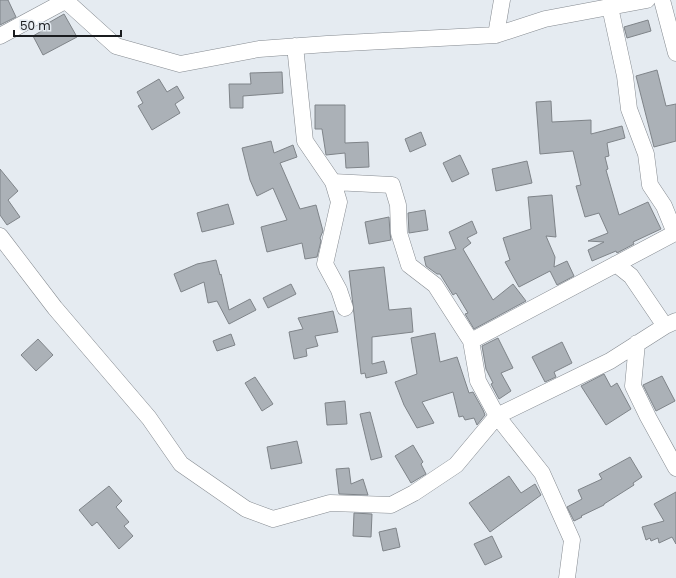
<svg xmlns="http://www.w3.org/2000/svg" width="676" height="578" viewBox="0 0 676 578" font-family="Poppins,sans-serif">
<style>
.building{fill:#abb1b7;stroke:#7f8489}
.lines{fill:none;stroke-linecap:round;stroke-linejoin:round}
.minor-casing{stroke:#858a90;stroke-width:17}
.minor{stroke:#fff;stroke-width:16}
</style>
<rect width="100%" height="100%" fill="#e5ebf1"/>
<path class="building" d="M 0,0 L 8,0 L 16,17 L 0,25 Z
M 64,14 L 77,37 L 43,55 L 33,36 L 45,29 L 43,26 Z
M 648,20 L 651,31 L 627,38 L 624,27 Z
M 657,70 L 666,106 L 676,104 L 676,141 L 654,147 L 636,76 Z
M 282,72 L 283,93 L 243,96 L 243,108 L 230,108 L 229,84 L 251,84 L 250,73 Z
M 159,79 L 167,92 L 177,86 L 184,98 L 175,104 L 180,113 L 152,130 L 138,106 L 143,103 L 137,92 Z
M 551,101 L 552,122 L 591,120 L 591,134 L 622,126 L 625,138 L 607,143 L 609,156 L 605,157 L 608,169 L 606,170 L 619,215 L 648,202 L 661,229 L 633,242 L 634,244 L 617,253 L 616,251 L 592,261 L 588,250 L 604,242 L 588,241 L 608,233 L 599,213 L 585,217 L 576,186 L 581,185 L 573,151 L 540,154 L 536,102 Z
M 315,105 L 345,105 L 345,143 L 368,142 L 369,167 L 346,168 L 345,153 L 326,155 L 322,129 L 315,129 Z
M 421,132 L 426,145 L 410,152 L 405,139 Z
M 271,141 L 274,153 L 293,145 L 297,157 L 280,163 L 300,209 L 316,205 L 323,231 L 320,238 L 321,241 L 317,257 L 305,259 L 302,243 L 267,252 L 261,227 L 287,220 L 273,188 L 257,196 L 250,180 L 242,148 Z
M 460,155 L 469,174 L 452,182 L 443,163 Z
M 527,161 L 532,183 L 496,191 L 492,169 Z
M 0,169 L 18,191 L 8,200 L 20,217 L 7,225 L 0,215 Z
M 552,195 L 556,237 L 546,236 L 555,257 L 554,267 L 567,261 L 574,276 L 557,285 L 550,271 L 519,287 L 505,262 L 510,260 L 503,238 L 531,229 L 528,197 Z
M 228,204 L 234,224 L 202,232 L 197,213 Z
M 425,210 L 428,230 L 409,233 L 408,213 Z
M 389,217 L 390,233 L 391,240 L 369,244 L 365,222 Z
M 472,221 L 477,233 L 467,238 L 471,243 L 463,249 L 493,300 L 513,284 L 526,301 L 474,329 L 465,314 L 468,313 L 456,293 L 453,295 L 440,274 L 437,274 L 426,266 L 424,257 L 456,249 L 449,232 Z
M 216,260 L 220,275 L 221,274 L 229,310 L 250,299 L 256,310 L 229,324 L 217,301 L 208,303 L 204,282 L 181,292 L 174,274 L 197,264 Z
M 384,267 L 389,310 L 411,308 L 413,332 L 372,337 L 372,364 L 384,361 L 387,373 L 366,378 L 365,373 L 361,374 L 349,271 Z
M 291,284 L 296,294 L 268,308 L 263,298 Z
M 333,311 L 338,332 L 315,336 L 318,346 L 306,349 L 307,356 L 294,359 L 289,332 L 303,329 L 298,318 Z
M 435,333 L 440,362 L 457,357 L 469,393 L 473,392 L 483,410 L 485,415 L 477,425 L 474,418 L 465,420 L 463,416 L 459,417 L 453,392 L 422,402 L 434,423 L 417,428 L 404,405 L 395,382 L 417,374 L 411,338 Z
M 231,334 L 235,345 L 217,351 L 213,341 Z
M 498,338 L 513,368 L 501,373 L 511,391 L 499,399 L 491,384 L 493,383 L 486,369 L 482,346 Z
M 38,339 L 53,355 L 36,371 L 21,355 Z
M 562,342 L 572,363 L 554,372 L 556,377 L 545,382 L 532,357 Z
M 604,374 L 611,387 L 617,383 L 631,409 L 606,425 L 581,386 Z
M 662,376 L 675,401 L 656,411 L 643,385 Z
M 255,377 L 273,404 L 262,411 L 245,383 Z
M 345,401 L 347,424 L 327,425 L 325,403 Z
M 370,412 L 382,457 L 371,460 L 360,414 Z
M 297,441 L 302,463 L 271,469 L 267,447 Z
M 413,445 L 423,462 L 421,464 L 426,474 L 411,483 L 395,456 Z
M 630,457 L 642,477 L 633,483 L 634,485 L 604,504 L 604,505 L 581,516 L 582,517 L 574,521 L 567,507 L 582,499 L 578,490 L 602,479 L 599,474 Z
M 349,468 L 351,484 L 363,479 L 368,495 L 339,494 L 336,469 Z
M 509,476 L 521,493 L 535,484 L 541,495 L 490,532 L 469,503 Z
M 109,486 L 122,501 L 116,507 L 129,522 L 124,526 L 133,536 L 119,549 L 97,522 L 92,526 L 79,510 Z
M 676,492 L 676,544 L 672,537 L 659,543 L 658,538 L 651,541 L 650,538 L 646,540 L 642,527 L 664,521 L 654,504 Z
M 354,513 L 372,514 L 371,537 L 353,536 Z
M 396,528 L 400,547 L 383,551 L 379,532 Z
M 492,536 L 502,557 L 485,565 L 474,544 Z"/>
<g class="lines">
<defs>
<path id="minor" d="M 65,0 L 116,46 L 180,64 L 259,49 L 327,44 L 496,35 L 545,19 L 647,0
M 662,0 L 676,53
M 496,35 L 502,0
M 0,36 L 65,1
M 295,46 L 305,141 L 333,182 L 392,185 L 398,205 L 399,233 L 409,265 L 435,285 L 471,341 L 478,381 L 497,416 L 542,473 L 572,540 L 567,578
M 333,182 L 339,202 L 325,264 L 339,290 L 345,308
M 0,236 L 55,308 L 149,418 L 181,464 L 246,509 L 273,519 L 330,503 L 391,505 L 414,493 L 456,465 L 497,416 L 610,361 L 665,326 L 676,321
M 616,264 L 631,276 L 665,326
M 471,341 L 675,233 L 664,206 L 650,185 L 646,154 L 629,109 L 625,76 L 610,7
M 637,343 L 633,386 L 648,417 L 676,468"/>
</defs>
<use href="#minor" class="minor-casing"/>
<use href="#minor" class="minor"/>
</g>
<path d="M14 30v6h107v-6" fill="none" stroke="#1a1c1f" stroke-width="2"/>
<text x="20" y="30" font-size="12" fill="#1a1c1f" stroke="#e5ebf1" stroke-width="3" paint-order="stroke">50 m</text>
</svg>
